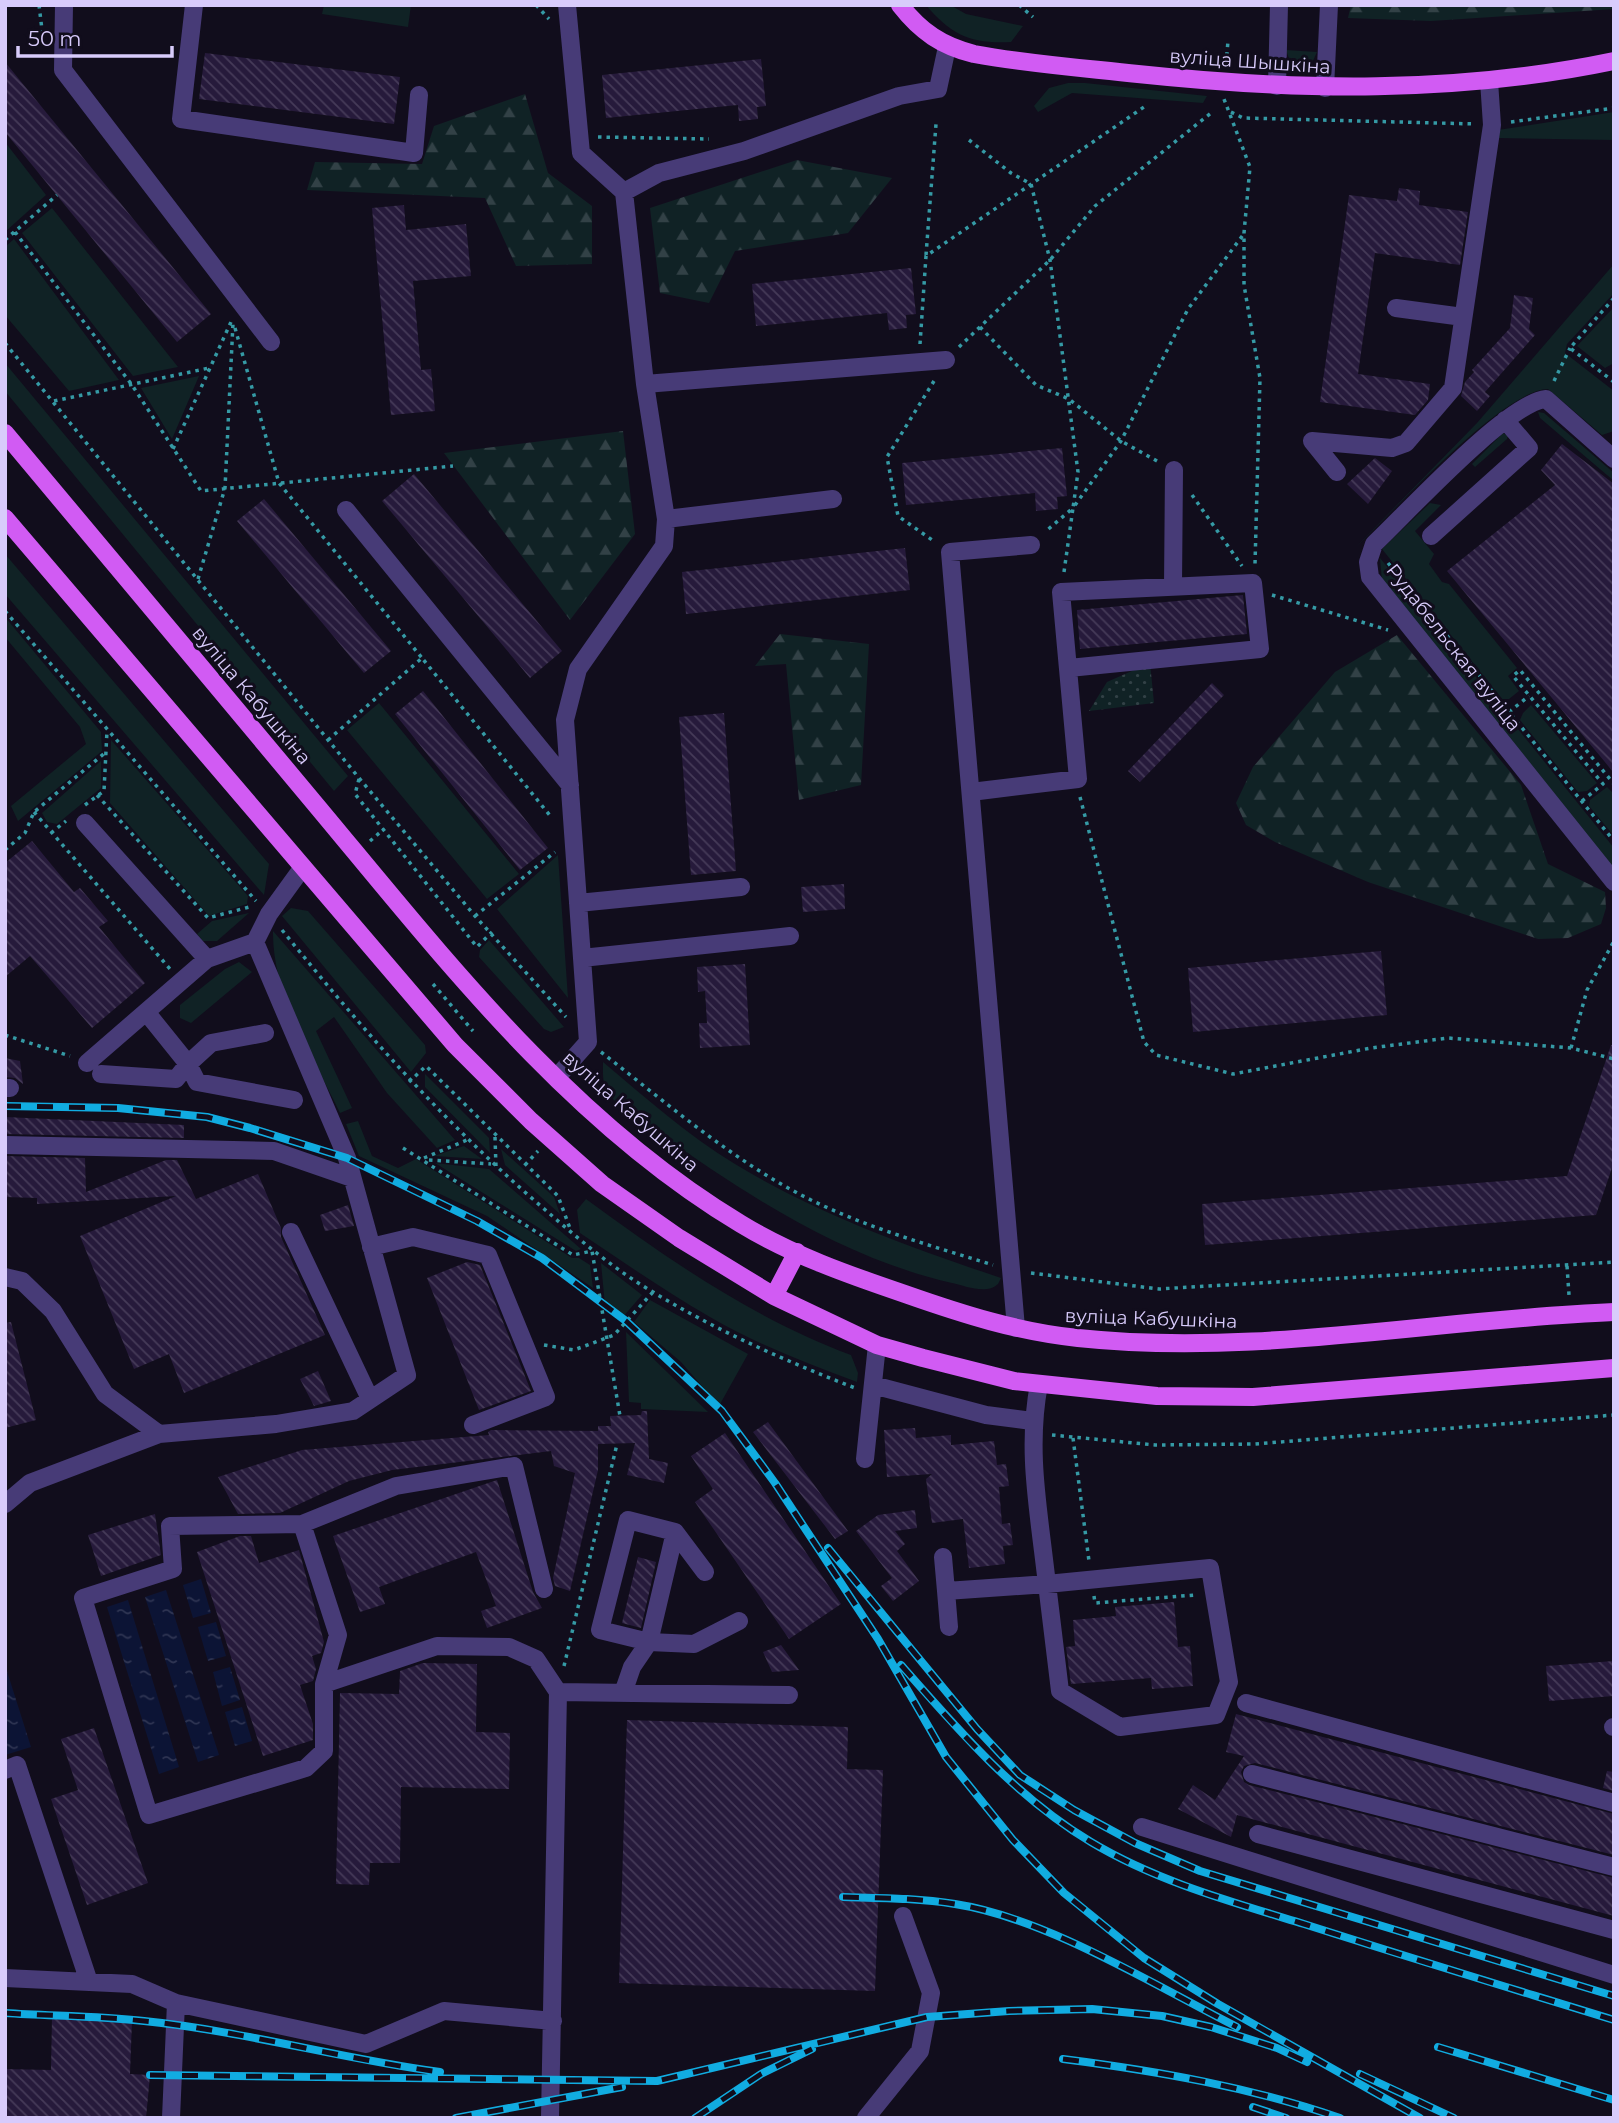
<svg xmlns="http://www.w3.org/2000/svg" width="1619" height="2123" viewBox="0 0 1619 2123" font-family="Montserrat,sans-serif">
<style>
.green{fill:#102225}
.forest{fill:url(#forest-firs)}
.park{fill:url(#park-dots)}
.water{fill:url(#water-ripples)}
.building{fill:url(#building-back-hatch)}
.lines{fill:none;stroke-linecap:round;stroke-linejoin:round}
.path{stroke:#359aa5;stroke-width:3.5;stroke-dasharray:3.5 5;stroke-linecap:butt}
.minor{stroke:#473b77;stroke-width:18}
.major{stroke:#d15bf3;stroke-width:18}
.rail-casing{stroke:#11ace1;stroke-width:8}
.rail{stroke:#110d1c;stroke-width:5;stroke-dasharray:16;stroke-linecap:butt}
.labels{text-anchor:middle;stroke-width:6;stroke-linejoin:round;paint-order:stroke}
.street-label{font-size:19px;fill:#d8cbfb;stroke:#110d1c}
</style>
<defs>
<pattern id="forest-firs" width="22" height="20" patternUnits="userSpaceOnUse" patternTransform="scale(1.75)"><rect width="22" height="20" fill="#102225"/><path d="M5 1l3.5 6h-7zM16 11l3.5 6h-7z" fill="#324146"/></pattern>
<pattern id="park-dots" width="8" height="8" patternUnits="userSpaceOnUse" patternTransform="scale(1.75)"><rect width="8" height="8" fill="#102225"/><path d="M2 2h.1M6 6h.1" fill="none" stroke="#324146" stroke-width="1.8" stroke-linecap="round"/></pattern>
<pattern id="water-ripples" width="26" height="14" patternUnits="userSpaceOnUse" patternTransform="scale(1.75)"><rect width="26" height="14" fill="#0c1435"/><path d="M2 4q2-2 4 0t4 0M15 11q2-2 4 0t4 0" fill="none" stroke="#2f3553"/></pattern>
<pattern id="building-back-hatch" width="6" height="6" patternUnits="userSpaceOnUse" patternTransform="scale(1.75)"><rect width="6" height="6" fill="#261a3b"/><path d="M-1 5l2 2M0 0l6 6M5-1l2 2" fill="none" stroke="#453a58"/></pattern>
</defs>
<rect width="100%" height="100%" fill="#110d1c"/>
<path class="green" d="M 324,5 L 411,5 L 408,27 L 322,14 Z
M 926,5 L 950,5 L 966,14 L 1023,26 L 1011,42 C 971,44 951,35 926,5 Z
M 1286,50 L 1317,52 L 1312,63 L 1302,67 L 1291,64 Z
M 1068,83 L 1085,83 L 1207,96 L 1203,103 L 1072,93 L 1038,112 L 1034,106 L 1049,88 Z
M 1614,112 L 1614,140 L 1497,138 L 1498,130 Z
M 5,142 L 46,195 L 5,232 Z
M 52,208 L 178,367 L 133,376 L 22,233 Z
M 14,239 L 119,380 L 69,391 L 5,315 L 5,247 Z
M 1614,264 L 1614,293 L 1567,344 L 1565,353 L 1614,391 L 1614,431 L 1602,435 L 1548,389 C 1502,390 1393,512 1356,547 L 1477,423 Z
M 1614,307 L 1614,363 L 1605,368 L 1577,346 Z
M 5,363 L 348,776 L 334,791 L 5,391 Z
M 199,376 L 172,439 L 141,388 Z
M 1538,412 L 1544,413 L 1614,473 L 1614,481 L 1540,418 Z
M 1503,433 L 1508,436 L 1507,439 L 1475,467 L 1472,464 Z
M 1430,503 L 1441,505 L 1415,531 L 1434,554 L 1429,564 L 1442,582 L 1449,584 L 1517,668 L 1508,676 L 1519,691 L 1509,699 L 1502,699 L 1382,549 Z
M 5,554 L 269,864 L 264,895 L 5,594 Z
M 1380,558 L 1614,848 L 1614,870 L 1382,582 Z
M 5,617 L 101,732 L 102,751 L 18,821 L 11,806 L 86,744 L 80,727 L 5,637 Z
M 379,703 L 519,874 L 487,899 L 347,730 Z
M 1531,705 L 1597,783 L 1587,791 L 1578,792 L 1520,720 L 1523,713 Z
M 111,740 L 248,896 L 247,904 L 209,916 L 110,803 Z
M 101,761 L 101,788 L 57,824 L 47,822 L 42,813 Z
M 1607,787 L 1614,794 L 1614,836 L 1589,806 L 1590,800 Z
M 558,855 L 568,998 L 497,909 Z
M 291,908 L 308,911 L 425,1045 L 426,1053 L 411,1072 L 282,916 Z
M 249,913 L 217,941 L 203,941 L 197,934 L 212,921 Z
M 273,931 L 455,1140 L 437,1148 L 387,1093 L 334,1017 L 316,1031 L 352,1108 L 340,1113 C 313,1056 272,995 273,931 Z
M 489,940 L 564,1027 L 551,1032 L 544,1029 L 479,957 L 480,950 Z
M 239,962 L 252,972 L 191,1023 L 180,1018 L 180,1005 L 225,969 Z
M 603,1062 C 645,1097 687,1135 735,1164 C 817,1214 910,1247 1001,1278 L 998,1284 C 986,1295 966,1286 952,1283 C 843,1258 748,1196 659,1133 C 642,1121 620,1110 608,1093 C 602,1084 603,1073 603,1062 Z
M 425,1074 L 489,1138 L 490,1153 L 425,1087 Z
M 358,1121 L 372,1156 L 398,1168 L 416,1159 L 572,1258 L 579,1258 L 590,1265 L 593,1288 L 487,1216 L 359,1156 L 346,1124 Z
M 464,1146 L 482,1159 L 434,1156 Z
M 501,1149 L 554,1197 L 560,1214 L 505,1165 Z
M 435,1163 L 489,1169 L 581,1249 L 576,1251 Z
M 586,1199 C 669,1260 754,1319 851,1355 L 858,1373 L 857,1382 C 807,1363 756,1344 710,1317 C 665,1291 623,1262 580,1233 L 577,1210 Z
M 601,1263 L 642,1295 L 622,1318 L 605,1305 Z
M 650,1300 L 748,1354 L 719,1406 L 681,1362 L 634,1322 Z
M 626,1332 L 708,1412 L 641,1409 L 641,1403 L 629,1402 Z"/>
<path class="forest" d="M 1351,5 L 1614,5 L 1614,9 L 1431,21 L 1348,18 Z
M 525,94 L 548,173 L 592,206 L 592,264 L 516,266 L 485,198 L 307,190 L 315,162 L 422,164 L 434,126 Z
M 797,160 L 892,178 L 848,233 L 735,251 L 709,303 L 660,293 L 650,208 Z
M 623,431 L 635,534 L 570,620 L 444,453 Z
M 780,634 L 869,644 L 861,785 L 799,800 L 786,664 L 755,666 Z
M 1397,635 L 1521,785 L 1548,864 L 1605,892 L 1606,908 L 1601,924 L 1568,938 L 1538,939 L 1368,882 L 1275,842 L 1246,825 L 1236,803 L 1253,767 L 1335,672 Z"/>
<path class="park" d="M 1150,663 L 1154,703 L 1089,711 L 1107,682 Z"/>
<path class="water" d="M 201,1579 L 211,1613 L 193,1618 L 183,1585 Z
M 166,1590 L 219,1755 L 198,1762 L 145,1597 Z
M 128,1600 L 179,1767 L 159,1774 L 107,1607 Z
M 216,1622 L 226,1656 L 208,1661 L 198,1627 Z
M 5,1665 L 31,1747 L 5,1755 Z
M 230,1667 L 240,1700 L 222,1706 L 213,1672 Z
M 242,1707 L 252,1741 L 235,1746 L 225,1712 Z"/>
<path class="building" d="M 205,53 L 400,77 L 394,124 L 199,99 Z
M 761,59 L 766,106 L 757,107 L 758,119 L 739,121 L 738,105 L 606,118 L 602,75 Z
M 5,62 L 211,314 L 177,342 L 5,132 Z
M 1399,188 L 1420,191 L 1419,205 L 1468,212 L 1460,265 L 1375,253 L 1358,374 L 1430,384 L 1428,400 L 1415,415 L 1320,402 L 1349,195 L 1397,201 Z
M 404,205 L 406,230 L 466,224 L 471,276 L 413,281 L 421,370 L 431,369 L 435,411 L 391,415 L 372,208 Z
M 911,268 L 916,314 L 906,315 L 907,328 L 889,330 L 887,313 L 756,326 L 752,284 Z
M 1514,295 L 1533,298 L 1529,329 L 1535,335 L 1485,392 L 1490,396 L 1477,411 L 1461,396 L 1465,382 L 1474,372 L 1472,370 L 1510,328 Z
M 1562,444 L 1614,484 L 1614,773 L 1447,571 L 1555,485 L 1541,470 Z
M 1062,448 L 1067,496 L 1057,497 L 1058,509 L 1036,511 L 1035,493 L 906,505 L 902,463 Z
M 1375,458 L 1392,471 L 1368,504 L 1347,484 Z
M 414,474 L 562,651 L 530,678 L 382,501 Z
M 264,499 L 391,651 L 364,673 L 237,521 Z
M 905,548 L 910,590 L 686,614 L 682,572 Z
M 1243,595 L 1247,634 L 1080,649 L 1077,610 Z
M 1212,683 L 1224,695 L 1140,782 L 1128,771 Z
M 423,691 L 548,848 L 520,870 L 395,714 Z
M 724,713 L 736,871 L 691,875 L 679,717 Z
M 32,841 L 74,892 L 80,888 L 108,921 L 99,927 L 145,983 L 92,1028 L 30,956 L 5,977 L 5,863 Z
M 844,884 L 845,909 L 803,912 L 801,887 Z
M 1381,951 L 1387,1015 L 1193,1032 L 1188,968 Z
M 745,964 L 750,1045 L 700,1048 L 699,1023 L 707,1023 L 705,991 L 698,992 L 697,967 Z
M 1611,1045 L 1614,1045 L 1614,1162 L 1596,1215 L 1205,1245 L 1202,1204 L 1567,1176 Z
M 5,1058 L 20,1061 L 23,1084 L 15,1078 L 5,1077 Z
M 5,1117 L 184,1125 L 184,1138 L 5,1134 Z
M 5,1156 L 85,1158 L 86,1192 L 166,1160 L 177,1160 L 196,1199 L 258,1174 L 281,1228 L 281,1237 L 325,1335 L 184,1393 L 169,1354 L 134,1369 L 80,1236 L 176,1196 L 37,1204 L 37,1198 L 5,1197 Z
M 348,1205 L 354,1226 L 325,1231 L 320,1215 Z
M 467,1262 L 480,1265 L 531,1391 L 479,1410 L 427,1278 Z
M 11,1322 L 36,1420 L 5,1428 L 5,1323 Z
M 318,1371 L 331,1401 L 314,1406 L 300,1379 Z
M 642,1411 L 647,1411 L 649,1459 L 668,1463 L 664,1483 L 627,1475 L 635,1443 L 598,1444 L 598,1470 L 570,1591 L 555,1586 L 553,1578 L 575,1473 L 554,1466 L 551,1451 L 392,1470 L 349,1481 L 280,1513 L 238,1514 L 218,1477 L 302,1450 L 489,1435 L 488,1432 L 491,1430 L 598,1431 L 598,1426 L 611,1426 L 610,1416 L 641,1415 Z
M 768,1422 L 848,1531 L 835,1539 L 753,1432 Z
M 915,1428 L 916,1438 L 951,1435 L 951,1445 L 994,1441 L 997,1465 L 1006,1464 L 1009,1486 L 999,1487 L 1002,1524 L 1010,1523 L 1013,1545 L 1003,1546 L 1005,1564 L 969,1568 L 963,1519 L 932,1523 L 926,1479 L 932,1474 L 887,1477 L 884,1430 Z
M 725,1433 L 841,1604 L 789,1639 L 695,1502 L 713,1489 L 691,1456 Z
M 497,1480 L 533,1592 L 542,1608 L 487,1628 L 481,1611 L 496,1606 L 476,1552 L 379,1587 L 385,1604 L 360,1612 L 333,1536 Z
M 915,1510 L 917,1528 L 895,1531 L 905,1544 L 897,1551 L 919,1581 L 893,1601 L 881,1586 L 892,1578 L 856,1531 L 878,1515 Z
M 155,1514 L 161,1555 L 101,1576 L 88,1535 Z
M 240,1536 L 251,1536 L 259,1563 L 299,1550 L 324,1642 L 321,1653 L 312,1656 L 316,1669 L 313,1681 L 300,1685 L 313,1724 L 313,1740 L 263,1756 L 197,1552 Z
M 638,1557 L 656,1562 L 641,1628 L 622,1623 Z
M 1174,1602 L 1178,1647 L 1190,1646 L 1193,1686 L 1152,1689 L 1151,1678 L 1071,1684 L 1066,1647 L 1075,1646 L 1073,1620 L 1116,1616 L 1115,1607 Z
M 781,1645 L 799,1670 L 772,1672 L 763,1652 Z
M 1614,1661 L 1614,1696 L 1549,1701 L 1546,1666 Z
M 423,1663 L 477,1664 L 476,1732 L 510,1733 L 509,1789 L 401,1787 L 400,1863 L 370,1863 L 369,1885 L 336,1884 L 340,1693 L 399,1694 L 400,1671 Z
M 1236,1714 L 1614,1814 L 1614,1855 L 1255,1763 L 1244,1766 L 1241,1772 L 1244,1782 L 1249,1785 L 1614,1878 L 1614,1916 L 1237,1815 L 1231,1837 L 1178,1809 L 1193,1785 L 1215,1800 L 1244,1756 L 1226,1752 Z
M 627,1720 L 848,1727 L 847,1769 L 883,1770 L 875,1991 L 619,1983 Z
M 94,1728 L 148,1883 L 87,1905 L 51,1799 L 78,1790 L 61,1739 Z
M 1607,1771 L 1614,1772 L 1614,1791 L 1603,1788 Z
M 52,2018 L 132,2021 L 130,2074 L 150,2075 L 146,2118 L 5,2118 L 5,2069 L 51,2070 Z"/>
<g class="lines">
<path class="path" d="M 39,5 L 43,38
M 536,5 L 549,19
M 1019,5 L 1033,17
M 1226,64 L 1228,41
M 1224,99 L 1250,167 L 1244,233 L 1244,285 L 1260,378 L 1255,564
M 1231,112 L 1243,118 L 1476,124
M 1511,122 L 1614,108
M 598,137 L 709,139
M 969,140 L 1011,173 L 1031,184 L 1050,260 L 1078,472 L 1073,508 L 1045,532
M 15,232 L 132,385 L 201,491 L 453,466
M 5,240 L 57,195
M 926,255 L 936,124
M 1614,298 L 1570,348 L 1614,382
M 980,327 L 1036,385 L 1069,399 L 1121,441 L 1157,461
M 235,328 L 279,483 L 422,658
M 5,343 L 359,778 L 475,916 L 566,1017
M 920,344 L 926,256 L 1144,107
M 959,347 L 1050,260 L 1095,206 L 1211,113
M 934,381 L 887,457 L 898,516 L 935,542
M 1554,381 L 1570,348
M 54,401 L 209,368
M 173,449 L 231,322
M 1192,495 L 1242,566
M 1388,563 L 1614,841
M 1064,572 L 1073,508 L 1121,441 L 1188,309 L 1243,235
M 198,579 L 225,488 L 233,323
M 1272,595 L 1388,630
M 5,611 L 256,901
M 1509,712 L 1529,696
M 328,740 L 422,658 L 552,818
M 359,779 L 355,794 L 477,947 L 492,932
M 97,795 L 208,918 L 253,906
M 1080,797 L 1144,1042 L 1156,1055 L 1233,1074 L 1371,1048 L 1448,1038 L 1571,1048 L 1614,1059
M 1582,801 L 1603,784 L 1513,676 L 1520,670 L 1614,784
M 85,805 L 104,791 L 107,731
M 34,812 L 170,969
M 51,833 L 66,821
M 370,841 L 384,829
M 5,850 L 25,833 L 34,812 L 106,752
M 475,916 L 555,852
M 282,930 C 363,1030 438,1116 535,1201 C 573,1234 610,1267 653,1292 C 717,1331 786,1361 855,1388
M 433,984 L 473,1031
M 5,1035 L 70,1056
M 1571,1048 L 1587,990 L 1614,941
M 601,1052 C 668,1104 734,1162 811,1200 C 868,1228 932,1246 993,1265
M 409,1082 L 426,1066 L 558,1196 L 571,1231
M 495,1137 L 496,1167
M 403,1148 L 573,1255 L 592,1251 L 620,1416
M 424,1158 L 467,1140
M 429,1160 L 491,1164
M 525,1165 L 538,1151
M 1567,1266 L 1569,1295
M 1031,1273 L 1159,1289 L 1614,1262
M 544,1345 L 574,1350 L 614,1335 L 653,1292
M 1052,1435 L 1155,1445 L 1255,1444 L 1614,1415
M 1073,1438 L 1089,1561
M 1094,1596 L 1095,1603 L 1195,1595
M 564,1666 L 617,1444"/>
<path class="minor" d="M 64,5 L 63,70 L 271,342
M 194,5 L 181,119 L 414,153 L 419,95
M 1277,86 L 1279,5
M 1325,88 L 1329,5
M 624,192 L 659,173 L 744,151 L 899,96 L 938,89 L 947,47
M 1396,308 L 1463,317
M 645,384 L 946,360
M 1614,459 L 1546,399 C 1508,402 1406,514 1374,544 L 1368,562 L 1370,577 L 1614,882
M 1337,472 L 1312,441 L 1392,448 L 1406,443 L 1453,388 L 1492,125 L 1489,81
M 346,510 L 570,785
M 666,519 L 833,499
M 1431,536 L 1529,448 L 1505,420
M 1173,586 L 1174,470
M 971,792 L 1078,779 L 1061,592 L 1253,583 L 1260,649 L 1069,668
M 85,823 L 207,959
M 578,903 L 741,887
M 582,958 L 790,936
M 147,1013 L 188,1064 L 211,1043 L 265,1033
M 87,1063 L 207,959 L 255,942 L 269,914 L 303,867
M 101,1074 L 176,1079 L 188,1064 L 197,1082 L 294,1100
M 557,1077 L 588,1042 L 565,720 L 578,669 L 664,546 L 666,519 L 645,384 L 624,192 L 581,153 L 567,5
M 5,1088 L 10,1088
M 5,1145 L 274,1151 L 352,1178
M 291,1232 L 370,1399
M 371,1247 L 413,1237 L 488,1255 L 546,1397 L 473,1425
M 5,1277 L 22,1281 L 53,1311 L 105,1394 L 159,1434
M 1016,1328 L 950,552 L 1031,545
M 873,1385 L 986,1415 L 1032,1421
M 865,1459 L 877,1345
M 5,1504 L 30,1483 L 159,1434 L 276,1424 L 353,1411 L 407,1375 L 347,1158 L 255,942
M 302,1524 L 338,1635 L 324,1684 L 324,1751 L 306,1768 L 149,1815 L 83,1598 L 173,1569 L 170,1526 Z
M 302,1524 L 396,1486 L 514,1466 L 544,1589
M 675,1532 L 705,1572
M 943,1557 L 946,1591 L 1047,1584 L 1210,1568 L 1229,1682 L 1216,1715 L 1120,1727 L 1060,1691 C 1054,1645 1049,1598 1043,1551 C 1036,1494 1028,1442 1039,1384
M 946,1591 L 949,1627
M 324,1684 L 437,1646 L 509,1647 L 536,1659 L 558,1692 L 550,2118
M 558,1692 L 789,1695
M 623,1693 L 632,1667 L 649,1642 L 675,1532 L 628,1520 L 600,1630 L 649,1642 L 694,1644 L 739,1621
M 1246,1703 L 1614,1803
M 1613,1727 L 1614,1727
M 5,1770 L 17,1765 L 89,1982
M 1252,1774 L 1614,1867
M 1142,1827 L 1614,1975
M 1258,1834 L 1614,1930
M 5,1978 L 132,1984 L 176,2003 L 366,2044 L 444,2011 L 553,2021
M 171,2118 L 176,2003
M 866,2118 L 920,2051 L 931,1993 L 903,1916"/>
<path class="major" d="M 900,5 C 921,32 942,46 974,54 C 1028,64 1083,68 1138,74 C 1298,91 1456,94 1614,61
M 5,433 C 108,555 209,677 311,799 C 439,952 567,1120 741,1224 C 792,1255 849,1275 905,1294 C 962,1314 1018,1332 1078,1338 C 1258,1357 1435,1319 1614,1312
M 5,518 L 455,1045 L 531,1121 L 602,1184 L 679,1238 L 774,1296 L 877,1345 L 923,1358 L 1014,1381 L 1157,1396 L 1253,1397 L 1614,1368
M 774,1296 L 797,1252"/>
<defs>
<path id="rail" d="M 5,1106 L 118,1108 L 207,1117 L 250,1128 L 347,1158 L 477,1221 L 542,1258 L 626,1321 L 722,1411 L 775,1483 L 878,1639 L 946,1757 L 1013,1840 L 1064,1893 L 1144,1958 L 1218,2004 L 1420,2118
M 828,1548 L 977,1729 L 1020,1775 L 1074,1810 L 1135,1843 L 1200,1871 L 1614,1996
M 901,1665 C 958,1730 1016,1797 1091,1842 C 1156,1881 1232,1902 1304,1924 C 1407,1957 1510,1988 1614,2020
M 843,1897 C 880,1898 918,1898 955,1904 C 1046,1918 1154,1985 1237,2027
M 5,2013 C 51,2016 98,2016 144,2021 C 244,2031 341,2059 440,2072
M 1438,2047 L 1614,2100
M 1063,2059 C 1157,2071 1250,2087 1340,2118
M 1360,2074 L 1454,2118
M 150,2075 L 657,2081 L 927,2017 L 1009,2011 L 1092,2009 L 1162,2016 L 1211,2027 L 1277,2048 L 1307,2062
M 1253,2107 L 1286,2118
M 456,2118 L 622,2087
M 695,2118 L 761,2074 L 812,2049"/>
</defs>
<use href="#rail" class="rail-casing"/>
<use href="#rail" class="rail"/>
</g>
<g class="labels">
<g class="street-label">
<text transform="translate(1250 61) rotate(4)" y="7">вуліца Шышкіна</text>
<text transform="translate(1454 647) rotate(52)" y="7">Рудабельская вуліца</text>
<text transform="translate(252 695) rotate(50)" y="7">вуліца Кабушкіна</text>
<text transform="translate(631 1111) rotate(41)" y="7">вуліца Кабушкіна</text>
<text transform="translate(1151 1318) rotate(2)" y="7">вуліца Кабушкіна</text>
</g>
</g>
<rect width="1619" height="2123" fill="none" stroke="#d8cbfb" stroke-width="14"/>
<path d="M18 46v10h154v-10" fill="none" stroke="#d8cbfb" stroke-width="3.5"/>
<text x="28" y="46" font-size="21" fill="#d8cbfb" stroke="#110d1c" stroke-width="5" paint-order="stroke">50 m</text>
</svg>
